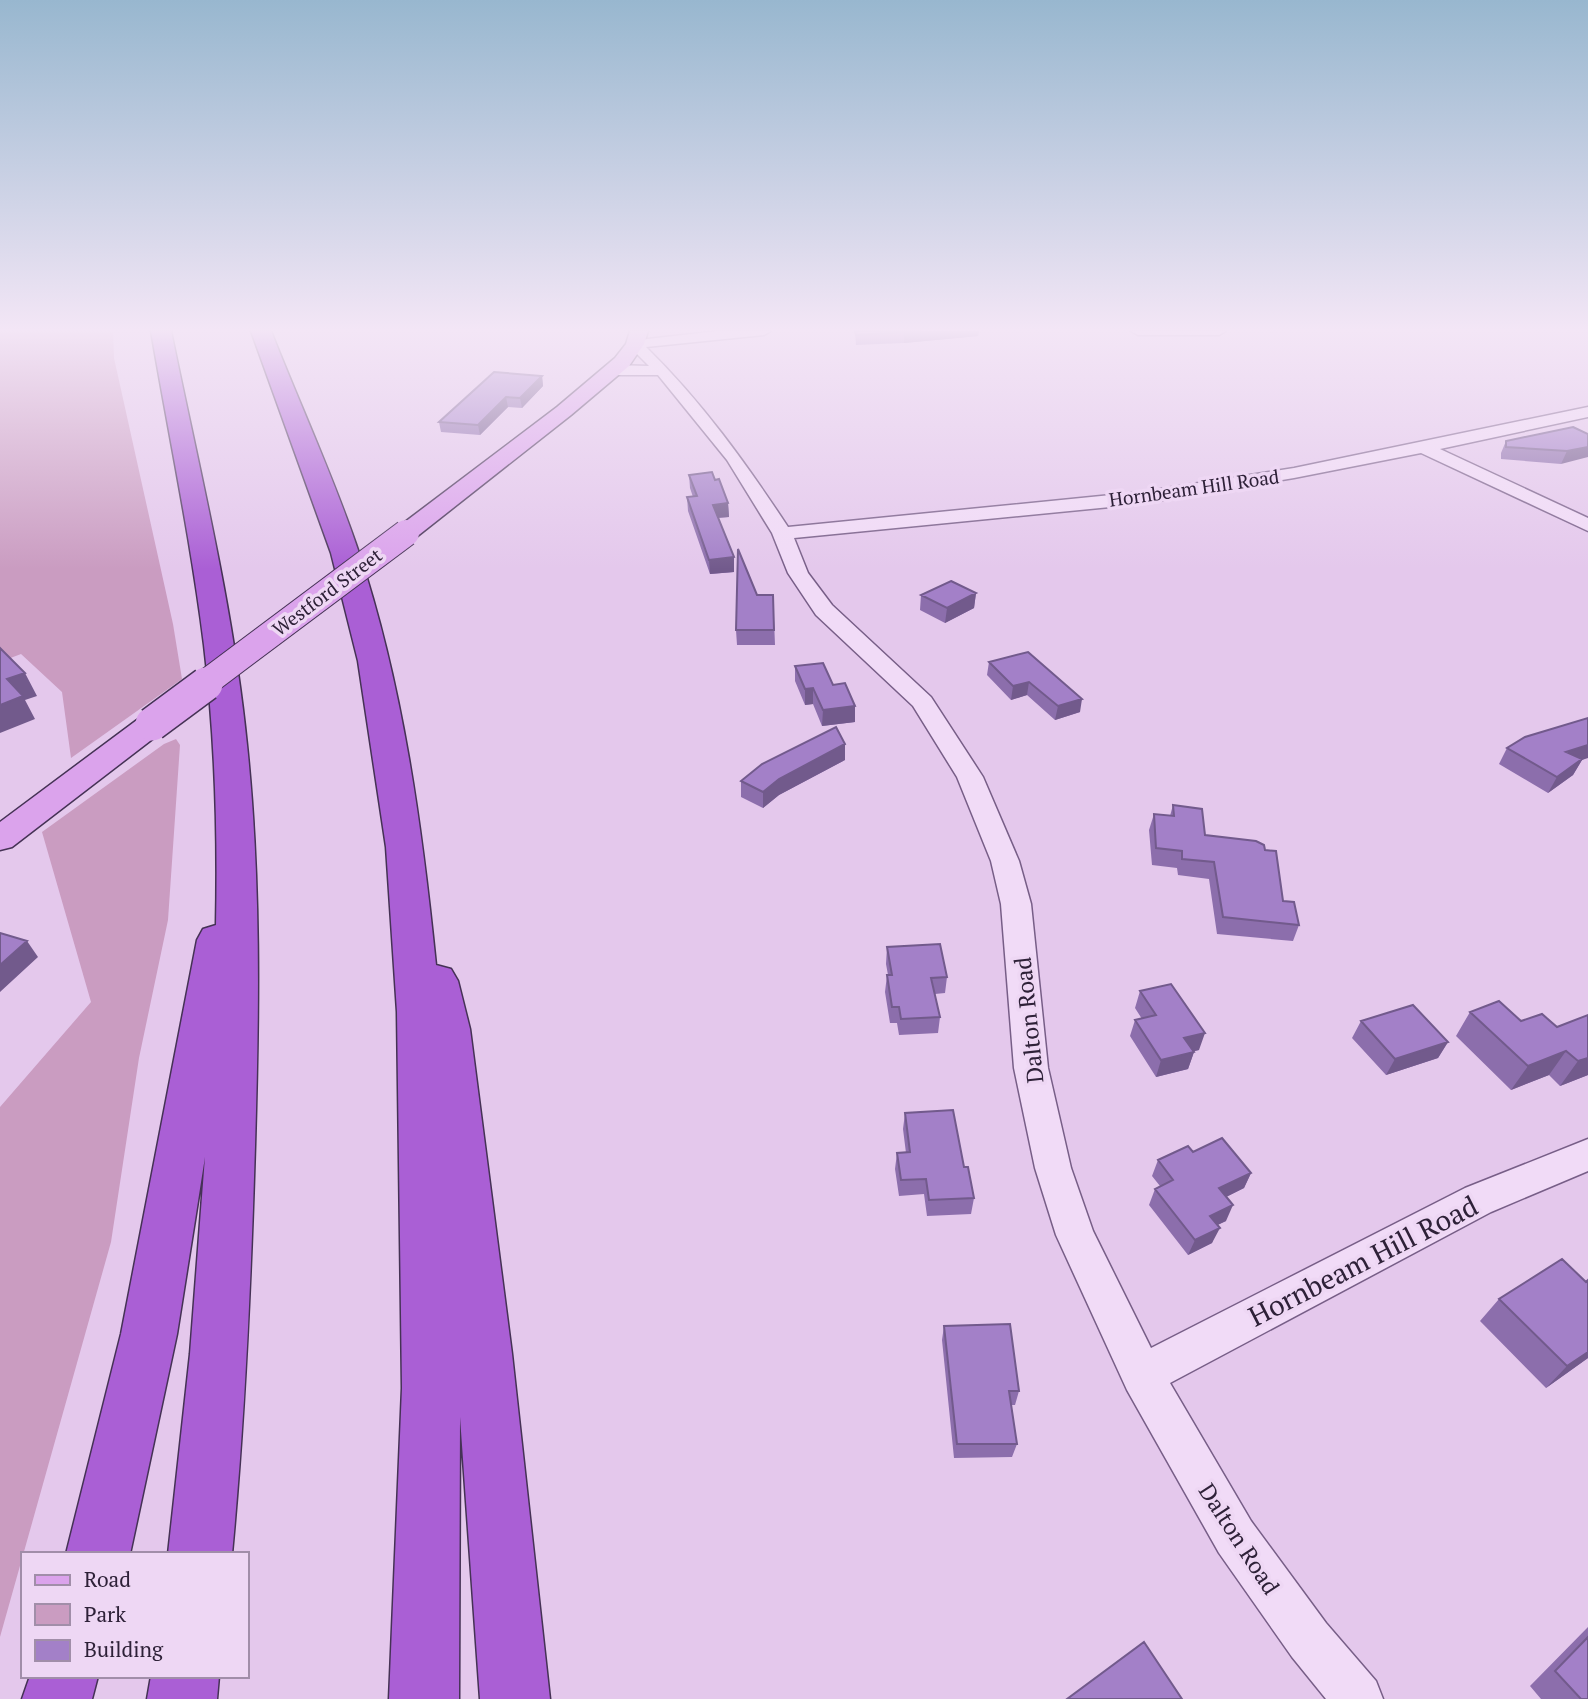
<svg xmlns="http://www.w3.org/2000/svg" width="1588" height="1699" viewBox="0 0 1588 1699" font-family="'PT Serif',serif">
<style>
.green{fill:#ca9cc1}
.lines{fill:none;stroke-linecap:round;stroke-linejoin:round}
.minor-casing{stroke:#775e87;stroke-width:3}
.major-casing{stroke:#453255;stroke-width:3}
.highway-casing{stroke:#453255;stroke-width:3}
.minor{fill:#f1dbf7;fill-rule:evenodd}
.major{fill:#dba3ec;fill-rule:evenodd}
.highway{fill:#aa5fd5;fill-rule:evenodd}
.major-bridge-far1-casing{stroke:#453255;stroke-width:28;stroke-linecap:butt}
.major-bridge-casing{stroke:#453255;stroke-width:36;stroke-linecap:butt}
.major-bridge-far1{stroke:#dba3ec;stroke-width:26}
.major-bridge{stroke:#dba3ec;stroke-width:33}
.wall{fill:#8c6eac}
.shaded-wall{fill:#725a8c}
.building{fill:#a380c8;stroke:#725a8c;stroke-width:2}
.labels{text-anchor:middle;stroke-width:7;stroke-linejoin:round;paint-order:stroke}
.far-street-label{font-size:19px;fill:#2e2138;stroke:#eed7f4}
.street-label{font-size:23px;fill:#2e2138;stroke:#eed7f4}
.near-street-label{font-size:28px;fill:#2e2138;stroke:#eed7f4}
</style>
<rect width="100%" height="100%" fill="#e4c8ec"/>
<path class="green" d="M 0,331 L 113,331 L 114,358 L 173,624 L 182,679 L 71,758 L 62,692 L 21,654 L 0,662 Z
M 176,739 L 180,745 L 168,920 L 139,1058 L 111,1242 L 0,1637 L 0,1107 L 91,1002 L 42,832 L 164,744 Z"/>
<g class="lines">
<defs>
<path id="minor" d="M 718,331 L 771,331 L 764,335 L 646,347 C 702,402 745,462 788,527 L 1141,492 L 1294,468 L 1588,407 L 1588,417 L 1440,449 L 1588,518 L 1588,531 L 1421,453 L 1294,478 L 1141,504 L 794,538 L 808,573 L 832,605 L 931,697 L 983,777 L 1019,861 L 1031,904 L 1048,1068 L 1071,1168 L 1093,1231 L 1151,1348 L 1465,1188 L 1588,1139 L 1588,1171 L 1491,1212 L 1170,1383 L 1251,1521 L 1326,1623 L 1376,1681 L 1383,1699 L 1326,1699 L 1292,1657 L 1219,1553 L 1127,1390 L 1056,1235 L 1035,1168 L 1014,1068 L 1001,904 L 991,861 L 957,777 L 913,706 L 816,615 L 788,573 L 772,533 L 727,460 L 658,375 L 612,375 L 604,370 L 612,365 L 649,366 L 630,347 L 628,344 L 630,341 Z
M 1131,331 L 1226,331 L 1219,335 L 1138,335 Z"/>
<path id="major" d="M 630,331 L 648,331 L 644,344 L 629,366 L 571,415 L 415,538 L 406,540 L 397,538 L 394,533 L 397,528 L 557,407 L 615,358 L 626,344 Z
M 152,715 L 163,717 L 167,724 L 163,731 L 12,847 L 0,850 L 0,822 L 141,717 Z"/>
<path id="highway" d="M 151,331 L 171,331 C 199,469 233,605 247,745 C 261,878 259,1013 255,1146 C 251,1282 245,1418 232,1554 L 168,1554 L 190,1354 L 205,1157 L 177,1334 L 130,1554 L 66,1554 L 121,1334 L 197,940 L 203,929 L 216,925 C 218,832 215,738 204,645 C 191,540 169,436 151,331 Z
M 251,331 L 271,331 C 300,405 334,478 359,553 C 403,686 422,827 436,965 L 451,969 L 458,981 L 470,1029 L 512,1354 L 550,1699 L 480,1699 L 460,1417 L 459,1699 L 389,1699 L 402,1388 L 397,1012 L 386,847 L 358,661 L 331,553 Z
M 30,1676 L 98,1676 L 92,1699 L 22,1699 Z
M 151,1676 L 219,1676 L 217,1699 L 147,1699 Z"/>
</defs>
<use href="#minor" class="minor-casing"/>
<use href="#major" class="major-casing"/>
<use href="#highway" class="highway-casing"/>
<use href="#minor" class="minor"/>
<use href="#major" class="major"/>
<use href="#highway" class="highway"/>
<defs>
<path id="major-bridge-far1" d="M 203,685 L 406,533"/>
<path id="major-bridge" d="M 152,724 L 206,684"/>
</defs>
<use href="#major-bridge-far1" class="major-bridge-far1-casing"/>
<use href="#major-bridge" class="major-bridge-casing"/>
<use href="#major-bridge-far1" class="major-bridge-far1"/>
<use href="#major-bridge" class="major-bridge"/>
</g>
<path class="wall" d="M 857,331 L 979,331 L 978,336 L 904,343 L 856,345 L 855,332 Z
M 542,376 L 543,386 L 522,408 L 508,407 L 480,435 L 441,432 L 439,422 Z
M 1588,434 L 1561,464 L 1501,459 L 1501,453 L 1506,441 Z
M 689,475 L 715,480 L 728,503 L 729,517 L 718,518 L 734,572 L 710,574 L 688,511 L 687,497 L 693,497 L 690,488 Z
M 976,593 L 974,608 L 945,623 L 920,610 L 921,595 Z
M 757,595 L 773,595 L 775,645 L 737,645 L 736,630 Z
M 1028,652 L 1080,712 L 1055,720 L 1027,695 L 1011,700 L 987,675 L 989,662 Z
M 795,666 L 833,685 L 855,722 L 822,726 L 813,704 L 805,705 L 795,681 Z
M 1507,748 L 1582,760 L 1573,775 L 1548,793 L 1499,764 Z
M 845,760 L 779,795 L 763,808 L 741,797 L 741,781 Z
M 1173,805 L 1205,835 L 1283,901 L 1299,925 L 1293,941 L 1217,934 L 1209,879 L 1178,875 L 1177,868 L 1152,865 L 1149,830 L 1154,814 L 1170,816 Z
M 887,947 L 947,977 L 945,993 L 935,994 L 940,1017 L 938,1033 L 899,1035 L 897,1023 L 890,1023 L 885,992 L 887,975 L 888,975 L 886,964 Z
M 1140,991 L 1199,1050 L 1193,1051 L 1194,1052 L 1188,1069 L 1156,1077 L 1130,1036 L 1135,1020 L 1142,1019 L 1135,1008 Z
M 1470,1012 L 1521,1021 L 1542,1014 L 1588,1075 L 1560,1086 L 1549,1075 L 1511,1090 L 1456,1036 Z
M 1361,1021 L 1448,1042 L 1438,1058 L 1386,1075 L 1352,1038 Z
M 905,1113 L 964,1167 L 974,1198 L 971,1214 L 927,1216 L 924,1194 L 899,1196 L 895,1169 L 897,1153 L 906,1153 L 903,1129 Z
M 1193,1152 L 1251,1173 L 1244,1188 L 1226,1197 L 1226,1221 L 1217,1225 L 1212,1243 L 1188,1255 L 1149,1205 L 1155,1189 L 1160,1186 L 1152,1176 L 1158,1160 Z
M 1588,1280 L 1588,1358 L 1546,1388 L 1480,1321 L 1499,1299 Z
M 944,1326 L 1019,1391 L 1015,1405 L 1011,1405 L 1017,1444 L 1012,1457 L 954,1458 L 942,1340 Z
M 1588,1627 L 1588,1699 L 1541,1699 L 1530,1686 Z"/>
<path class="shaded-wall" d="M 921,331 L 979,331 L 978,336 L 904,343 L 904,333 Z
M 542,376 L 543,386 L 522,408 L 520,398 Z
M 506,397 L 508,407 L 480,435 L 478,425 Z
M 1588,447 L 1588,457 L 1561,464 L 1567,451 Z
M 728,503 L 729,517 L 713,518 L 713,505 Z
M 734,557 L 734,572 L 710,574 L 709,560 Z
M 976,593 L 974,608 L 945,623 L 947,608 Z
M 25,673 L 37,696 L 25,700 L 35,719 L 0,733 L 0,705 L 7,679 Z
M 1029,682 L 1027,695 L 1011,700 L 1013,686 Z
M 813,688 L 813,704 L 805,705 L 805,689 Z
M 1082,699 L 1080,712 L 1055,720 L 1058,706 Z
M 855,706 L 855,722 L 822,726 L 823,710 Z
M 845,744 L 845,760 L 779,795 L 763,808 L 763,792 L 779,779 Z
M 1588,745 L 1588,758 L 1582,760 L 1573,775 L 1548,793 L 1557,777 L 1566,752 Z
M 27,941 L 38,957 L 0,992 L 0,965 Z
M 1205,1033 L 1199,1050 L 1179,1055 L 1184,1038 Z
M 1448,1042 L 1438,1058 L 1386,1075 L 1395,1059 Z
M 1566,1051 L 1549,1075 L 1511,1090 L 1528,1066 Z
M 1194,1052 L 1188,1069 L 1156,1077 L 1161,1060 Z
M 1588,1058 L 1588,1075 L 1560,1086 L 1578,1061 Z
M 1251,1173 L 1244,1188 L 1212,1204 L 1219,1188 Z
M 1233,1205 L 1226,1221 L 1203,1232 L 1210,1216 Z
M 1220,1228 L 1212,1243 L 1188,1255 L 1195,1240 Z
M 1588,1352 L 1588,1358 L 1546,1388 L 1567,1366 Z"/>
<path class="building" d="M 857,331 L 921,331 L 856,335 L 855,332 Z
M 494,372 L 542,376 L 520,398 L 506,397 L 478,425 L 439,422 Z
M 1573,427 L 1588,434 L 1588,447 L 1567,451 L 1506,447 L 1506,441 Z
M 712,472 L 715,480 L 719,479 L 728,503 L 713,505 L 734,557 L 709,560 L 687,497 L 697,496 L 689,475 Z
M 738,549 L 757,595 L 773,595 L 774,630 L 736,630 Z
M 951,581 L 976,593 L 947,608 L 921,595 Z
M 0,648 L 25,673 L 7,679 L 23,696 L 0,705 Z
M 1028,652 L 1082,699 L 1058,706 L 1029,682 L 1013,686 L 989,662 Z
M 823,663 L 833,685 L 845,683 L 855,706 L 823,710 L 813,688 L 805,689 L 795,666 Z
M 1588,718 L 1588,745 L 1566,752 L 1582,759 L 1557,777 L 1507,748 L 1525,737 Z
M 836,727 L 845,744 L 779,779 L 763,792 L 741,781 L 762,764 Z
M 1173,805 L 1202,809 L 1205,835 L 1256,841 L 1264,845 L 1265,850 L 1276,851 L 1283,901 L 1294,902 L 1299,925 L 1223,917 L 1214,862 L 1182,859 L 1182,851 L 1156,848 L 1154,814 L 1174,816 Z
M 0,933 L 27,941 L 0,965 Z
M 940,944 L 947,977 L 931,978 L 940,1017 L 901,1019 L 899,1007 L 892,1007 L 887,975 L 892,975 L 887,947 Z
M 1171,984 L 1205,1033 L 1184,1038 L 1194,1052 L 1161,1060 L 1135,1020 L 1156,1015 L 1140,991 Z
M 1499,1001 L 1521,1021 L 1542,1014 L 1557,1027 L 1588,1015 L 1588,1058 L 1578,1061 L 1566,1051 L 1528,1066 L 1470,1012 Z
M 1413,1005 L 1448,1042 L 1395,1059 L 1361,1021 Z
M 953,1110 L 964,1167 L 968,1167 L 974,1198 L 929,1200 L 926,1179 L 901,1180 L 897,1153 L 910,1152 L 905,1113 Z
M 1222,1138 L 1251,1173 L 1219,1188 L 1233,1205 L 1210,1216 L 1220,1228 L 1195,1240 L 1155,1189 L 1173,1180 L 1158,1160 L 1188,1146 L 1193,1152 Z
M 1562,1259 L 1586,1282 L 1588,1280 L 1588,1352 L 1567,1366 L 1499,1299 Z
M 1010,1324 L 1019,1391 L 1009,1391 L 1017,1444 L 957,1444 L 944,1326 Z
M 1588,1637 L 1588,1699 L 1581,1699 L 1555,1671 Z
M 1144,1642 L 1182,1699 L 1067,1699 Z"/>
<linearGradient id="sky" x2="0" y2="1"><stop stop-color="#98b7cf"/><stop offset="0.58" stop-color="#f3e6f6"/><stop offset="1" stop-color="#f3e6f6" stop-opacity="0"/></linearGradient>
<rect width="1588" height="569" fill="url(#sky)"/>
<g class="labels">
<g class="far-street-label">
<text transform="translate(1194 488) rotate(-8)" y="7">Hornbeam Hill Road</text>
<text transform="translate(327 592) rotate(-37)" y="7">Westford Street</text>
</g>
<g class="street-label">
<text transform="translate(1029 1020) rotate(-96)" y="8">Dalton Road</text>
<text transform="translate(1239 1539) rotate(57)" y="8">Dalton Road</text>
</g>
<g class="near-street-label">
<text transform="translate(1363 1261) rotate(-27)" y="10">Hornbeam Hill Road</text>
</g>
</g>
<rect x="21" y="1552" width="228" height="126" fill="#eed7f4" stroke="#a18ea9" stroke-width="2"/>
<rect x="35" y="1575" width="35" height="10" fill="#dba3ec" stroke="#a18ea9" stroke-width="2"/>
<text x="84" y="1587" font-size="21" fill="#2e2138">Road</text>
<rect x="35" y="1604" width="35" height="21" fill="#ca9cc1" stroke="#a18ea9" stroke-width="2"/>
<text x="84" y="1622" font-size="21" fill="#2e2138">Park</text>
<rect x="35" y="1640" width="35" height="21" fill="#a380c8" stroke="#a18ea9" stroke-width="2"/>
<text x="84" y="1657" font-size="21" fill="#2e2138">Building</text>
</svg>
